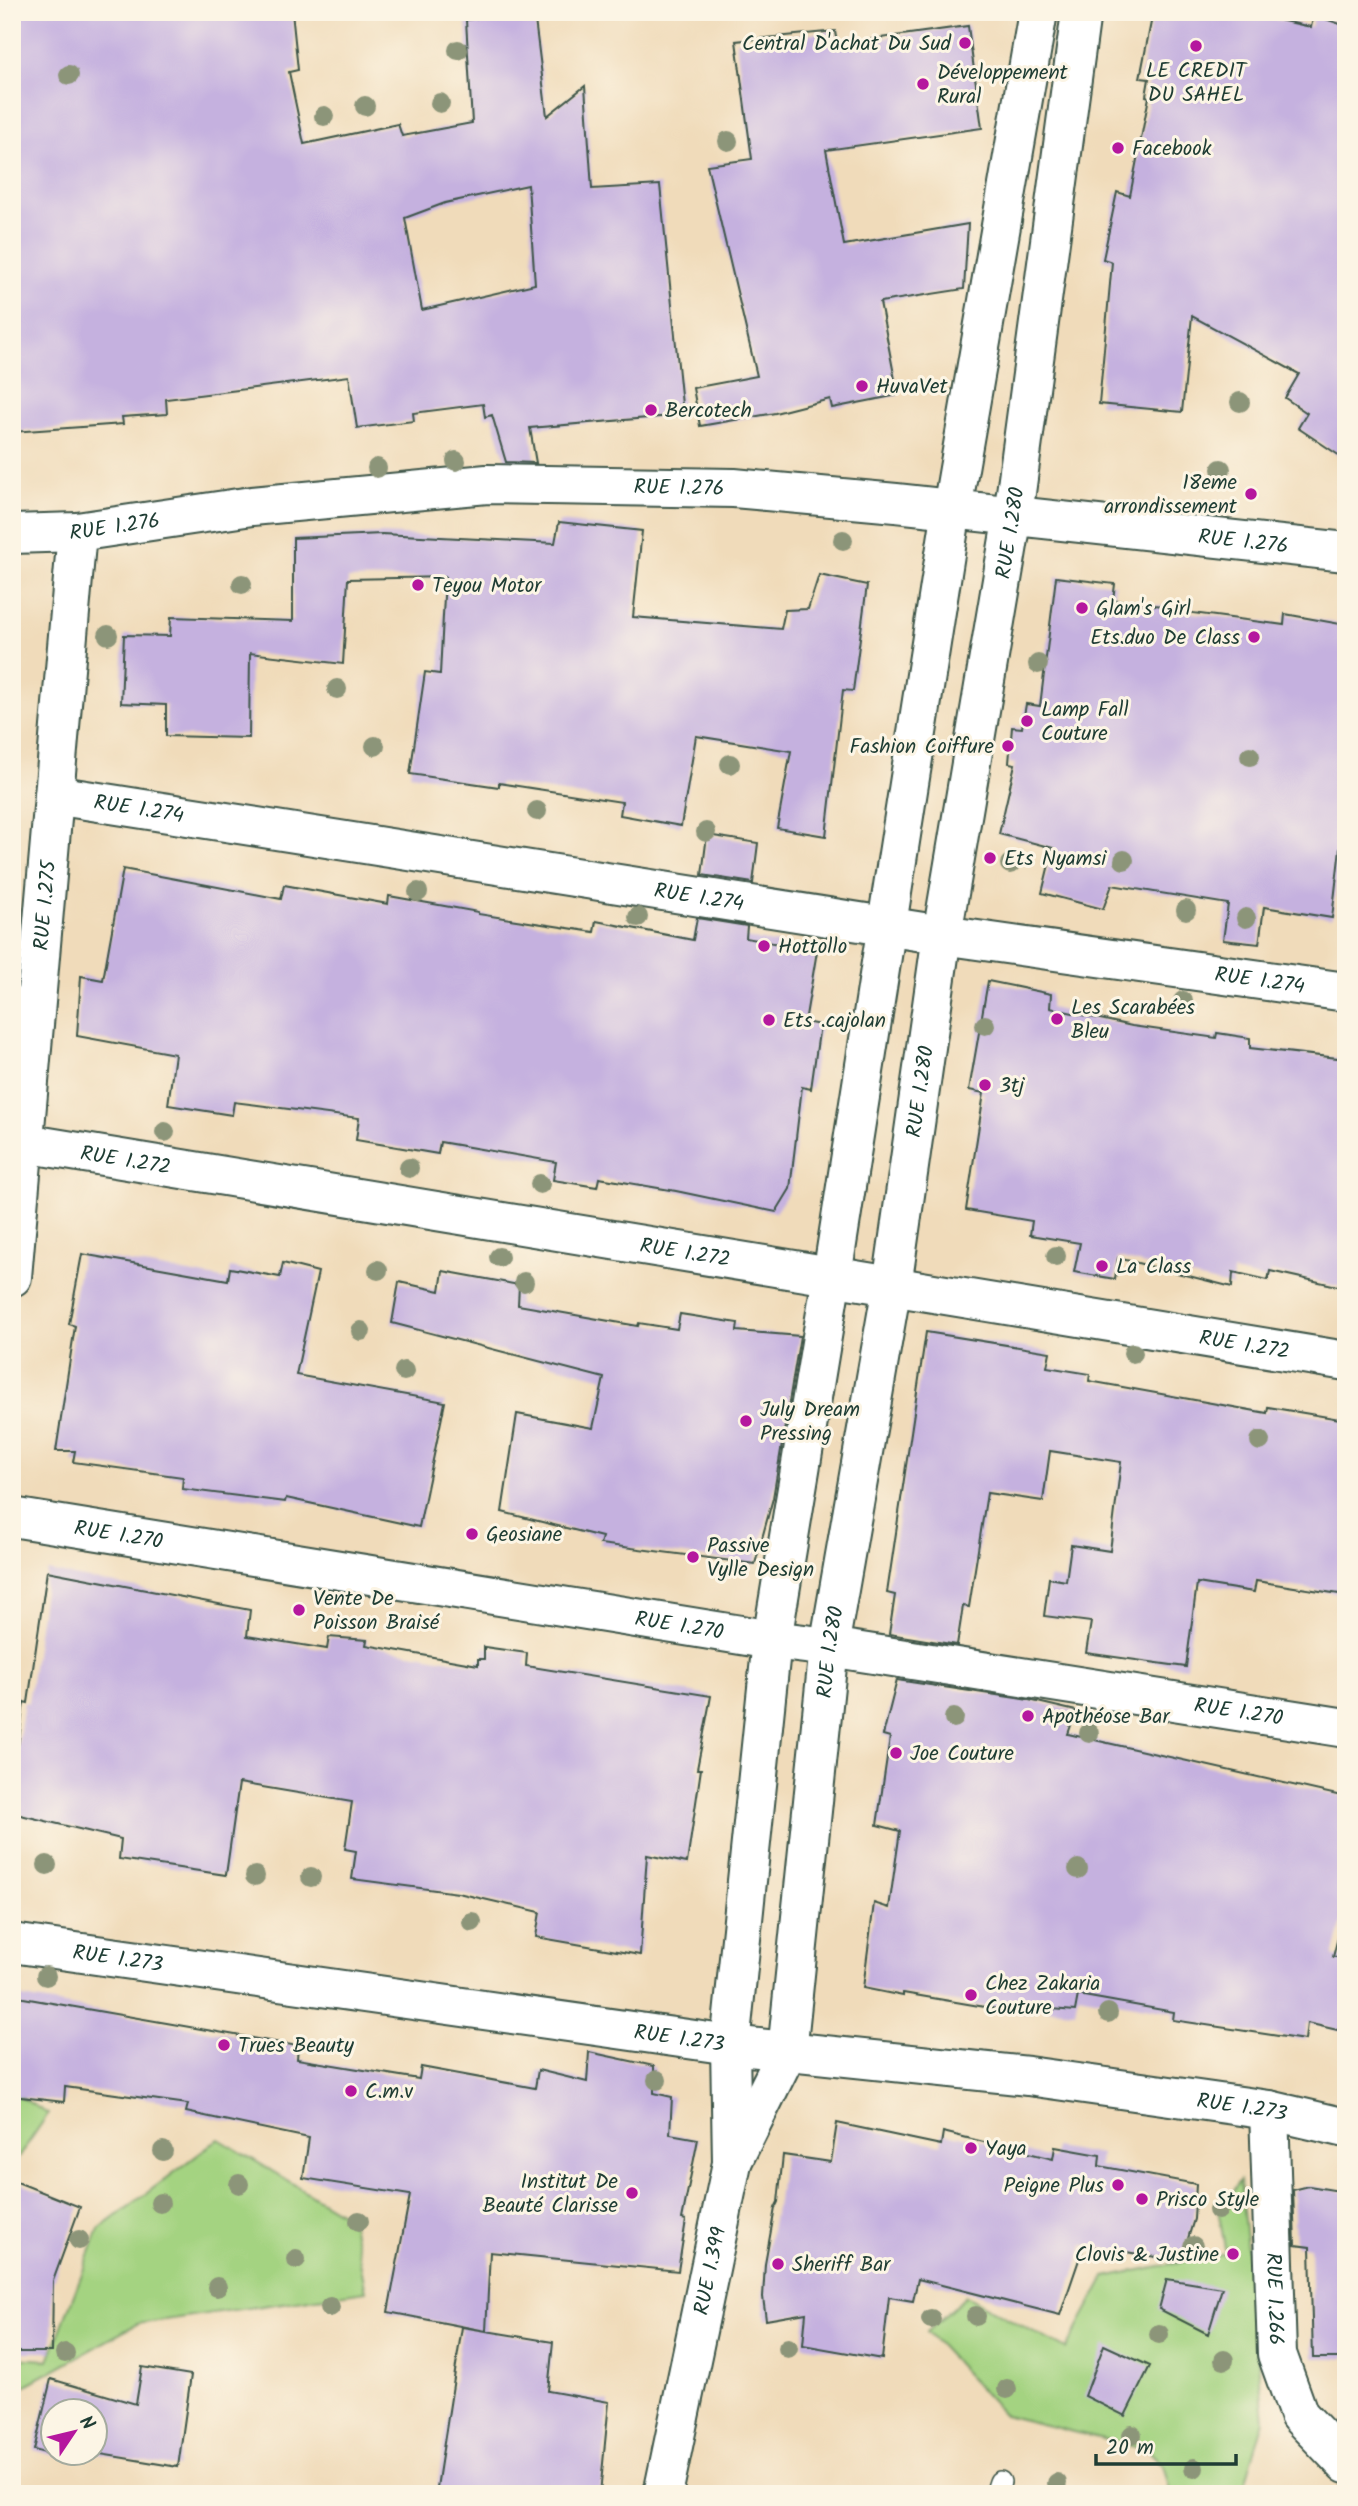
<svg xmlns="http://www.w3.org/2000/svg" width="1358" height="2506" viewBox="0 0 1358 2506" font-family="Kalam,sans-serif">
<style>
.green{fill:#a4d381;stroke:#62885a;stroke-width:2}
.building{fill:#c5b1df;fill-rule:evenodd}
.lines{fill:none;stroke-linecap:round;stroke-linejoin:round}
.lane-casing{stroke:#3e5548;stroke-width:24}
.street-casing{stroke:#3e5548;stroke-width:42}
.secondary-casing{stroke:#3e5548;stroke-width:42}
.lane{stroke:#fff;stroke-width:21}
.street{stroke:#fff;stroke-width:38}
.secondary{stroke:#fff;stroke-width:38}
.tree{fill:#8c9579}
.poi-dot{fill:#b5179e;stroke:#fcf5e5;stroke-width:2.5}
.labels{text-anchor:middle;stroke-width:6;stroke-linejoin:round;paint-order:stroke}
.poi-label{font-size:21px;fill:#1f3d34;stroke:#fcf5e5;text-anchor:start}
.street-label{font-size:21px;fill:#1f3d34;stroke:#fcf5e5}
</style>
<rect width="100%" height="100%" fill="#fcf5e5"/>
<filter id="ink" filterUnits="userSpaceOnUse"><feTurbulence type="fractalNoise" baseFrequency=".0143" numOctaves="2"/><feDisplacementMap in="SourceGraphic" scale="14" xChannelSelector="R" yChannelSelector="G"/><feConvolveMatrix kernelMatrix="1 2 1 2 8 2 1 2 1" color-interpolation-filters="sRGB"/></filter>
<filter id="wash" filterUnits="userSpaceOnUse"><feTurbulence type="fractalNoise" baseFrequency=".00686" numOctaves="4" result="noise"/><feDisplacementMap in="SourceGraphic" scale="28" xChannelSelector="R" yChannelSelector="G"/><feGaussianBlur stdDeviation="1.57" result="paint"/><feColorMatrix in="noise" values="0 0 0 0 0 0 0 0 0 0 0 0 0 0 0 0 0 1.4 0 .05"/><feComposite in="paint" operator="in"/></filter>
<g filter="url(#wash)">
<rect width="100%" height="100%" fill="#f0dbba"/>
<path class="green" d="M 12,2092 L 48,2114 L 12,2167 Z
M 219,2139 L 351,2219 L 366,2291 L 137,2324 L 12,2393 L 12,2358 L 49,2360 L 99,2229 Z
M 1240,2181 L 1264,2420 L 1242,2494 L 1171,2494 L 1163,2465 L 1148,2450 L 1004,2415 L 927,2332 L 966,2296 L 1066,2349 L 1105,2277 L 1226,2253 L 1218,2210 Z"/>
<g id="blocks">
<path class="building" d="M 12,12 L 292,12 L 298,70 L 289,72 L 304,144 L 398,124 L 402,136 L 472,123 L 466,20 L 515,12 L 534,12 L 547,116 L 585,86 L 592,189 L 660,185 L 683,415 L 530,428 L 536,463 L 506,462 L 492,415 L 485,417 L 483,404 L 413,413 L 414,421 L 357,428 L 349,376 L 166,399 L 167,414 L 122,417 L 123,424 L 12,432 ZM 528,185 L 535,284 L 422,310 L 405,218 L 445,203 Z
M 1153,12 L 1243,12 L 1311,27 L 1314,15 L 1346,26 L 1346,460 L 1298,428 L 1307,413 L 1285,398 L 1299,374 L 1192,316 L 1182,412 L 1099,404 L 1112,262 L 1103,259 L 1117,192 L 1130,196 L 1149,97 L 1146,96 L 1149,79 L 1140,78 Z
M 968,26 L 982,128 L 826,150 L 844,245 L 968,224 L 964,289 L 880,302 L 898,395 L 832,408 L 830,399 L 775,413 L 700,426 L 693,388 L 757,376 L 707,165 L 752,159 L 736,41 L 835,31 L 837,44 Z
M 559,522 L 642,531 L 633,617 L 781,629 L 785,610 L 808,609 L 819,575 L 867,585 L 853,691 L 843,690 L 826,836 L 777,828 L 791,751 L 696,736 L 681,826 L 620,815 L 622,802 L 499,783 L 499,787 L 410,774 L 425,672 L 440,674 L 445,577 L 348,579 L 343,664 L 250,653 L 249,738 L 166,736 L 166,705 L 121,703 L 124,635 L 170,636 L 171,617 L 293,621 L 293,538 L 382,534 L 555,543 Z
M 1056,577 L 1115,584 L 1113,600 L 1163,606 L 1162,609 L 1284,625 L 1285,614 L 1346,625 L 1346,832 L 1342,831 L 1332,918 L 1264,907 L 1259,944 L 1223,940 L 1228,904 L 1112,885 L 1103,909 L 1042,893 L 1053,848 L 999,834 L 1015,764 L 1009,763 L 1012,727 L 1022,728 L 1026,704 L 1040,706 Z
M 707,835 L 758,843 L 753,883 L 702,875 Z
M 123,869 L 281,899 L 284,885 L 388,904 L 389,896 L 478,912 L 478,914 L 594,932 L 596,921 L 693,940 L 697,918 L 747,926 L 746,938 L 817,951 L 805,1022 L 820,1025 L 811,1089 L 802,1087 L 790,1189 L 776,1212 L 676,1191 L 599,1178 L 597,1187 L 553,1180 L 556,1162 L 440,1142 L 438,1154 L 356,1140 L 359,1118 L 234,1102 L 232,1115 L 168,1105 L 175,1054 L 77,1036 L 81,976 L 103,980 Z
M 988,981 L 1051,994 L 1050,1008 L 1132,1026 L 1216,1038 L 1217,1033 L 1250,1038 L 1250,1048 L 1346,1059 L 1346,1288 L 1270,1271 L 1268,1280 L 1233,1272 L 1232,1287 L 1118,1258 L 1115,1279 L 1074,1272 L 1080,1243 L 1030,1235 L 1032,1221 L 966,1210 L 984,1093 L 969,1090 Z
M 82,1254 L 228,1280 L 230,1268 L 280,1277 L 283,1263 L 318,1272 L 296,1375 L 445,1402 L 419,1527 L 286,1498 L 285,1502 L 182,1489 L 183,1477 L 73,1462 L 75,1451 L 56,1451 L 75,1326 L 69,1324 Z
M 443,1271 L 519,1285 L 518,1305 L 638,1326 L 639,1323 L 677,1329 L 680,1314 L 738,1323 L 737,1331 L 800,1336 L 773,1498 L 755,1564 L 600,1544 L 602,1537 L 502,1512 L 517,1414 L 593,1428 L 604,1378 L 392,1323 L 399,1282 L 440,1291 Z
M 926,1332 L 1050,1352 L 1047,1367 L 1090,1374 L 1089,1381 L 1267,1413 L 1268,1407 L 1346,1420 L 1346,1595 L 1256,1581 L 1254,1592 L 1197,1583 L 1186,1667 L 1086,1653 L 1091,1622 L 1044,1616 L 1049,1578 L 1066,1581 L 1071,1545 L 1110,1551 L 1121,1462 L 1050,1451 L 1043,1501 L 987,1493 L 969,1607 L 963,1606 L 957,1645 L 889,1634 L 895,1595 L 887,1593 Z
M 47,1571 L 250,1610 L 247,1636 L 327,1649 L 329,1637 L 367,1640 L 366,1645 L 478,1665 L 478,1659 L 484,1659 L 484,1647 L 527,1653 L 526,1666 L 711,1696 L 697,1769 L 701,1769 L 687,1863 L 647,1855 L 640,1955 L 536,1937 L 540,1912 L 458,1893 L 352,1879 L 356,1851 L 345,1849 L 352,1802 L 239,1783 L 226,1875 L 119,1859 L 121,1839 L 12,1813 L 12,1768 L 15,1753 L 17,1753 L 24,1702 L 28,1703 Z
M 897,1680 L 1029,1700 L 1076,1711 L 1068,1734 L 1346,1797 L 1346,1906 L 1333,1957 L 1346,1957 L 1346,2032 L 1307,2023 L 1305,2040 L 1173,2020 L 1174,2012 L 1078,1995 L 1075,2011 L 1040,2008 L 1026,2014 L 903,1993 L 903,1996 L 863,1988 L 874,1903 L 889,1908 L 900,1831 L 877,1825 L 890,1737 L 883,1735 Z
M 12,1996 L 298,2046 L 297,2059 L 419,2079 L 421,2067 L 535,2088 L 538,2070 L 587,2082 L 589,2052 L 654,2066 L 654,2093 L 672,2097 L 670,2134 L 698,2139 L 682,2219 L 686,2220 L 678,2271 L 490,2252 L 486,2331 L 388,2312 L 410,2195 L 303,2178 L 309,2138 L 186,2112 L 188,2104 L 65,2087 L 64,2102 L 12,2096 Z
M 837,2123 L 941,2145 L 943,2132 L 1053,2159 L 1055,2147 L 1100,2155 L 1099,2166 L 1196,2184 L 1194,2219 L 1181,2261 L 1084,2245 L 1060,2315 L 918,2279 L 913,2301 L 889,2297 L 882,2359 L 803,2345 L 806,2313 L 766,2320 L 763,2297 L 765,2264 L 775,2208 L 778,2202 L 783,2155 L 831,2162 Z
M 12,2180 L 80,2207 L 53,2281 L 52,2352 L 12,2352 Z
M 1309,2186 L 1346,2192 L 1346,2358 L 1313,2358 L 1310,2247 L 1295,2245 L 1293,2190 Z
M 1167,2279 L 1222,2288 L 1208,2334 L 1159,2309 Z
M 462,2327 L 553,2342 L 548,2391 L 609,2402 L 600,2494 L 562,2494 L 526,2487 L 525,2494 L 436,2494 Z
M 1104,2345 L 1150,2366 L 1125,2416 L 1085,2396 Z
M 142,2367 L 191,2375 L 178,2467 L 94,2453 L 94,2412 L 52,2412 L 52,2454 L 76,2454 L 74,2461 L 34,2450 L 51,2379 L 136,2404 Z"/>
</g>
</g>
<g filter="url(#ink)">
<use href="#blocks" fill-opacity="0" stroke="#3e5548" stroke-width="2"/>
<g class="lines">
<defs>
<path id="lane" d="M 996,2494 L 1000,2482"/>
<g id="street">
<path id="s1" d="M 12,534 L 77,532 L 252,506 L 487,484 L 734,488 L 896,503 L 1346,552"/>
<path id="s2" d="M 54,795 L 942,935 L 1346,992"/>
<path id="s3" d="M 24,1143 L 1346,1361"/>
<path id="s4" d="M 12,1277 L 77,532"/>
<path id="s5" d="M 12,1517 L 772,1640 L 829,1647 L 1346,1728"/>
<path id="s6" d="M 1269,2110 L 1277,2354 L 1299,2415 L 1346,2464"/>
<path d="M 734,2158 L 787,2052"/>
<path id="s7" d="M 663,2494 L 732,2163 L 730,2045"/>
</g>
<g id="secondary">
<path id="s8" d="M 12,1943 L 730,2045 L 1028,2076 L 1269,2110 L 1346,2128"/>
<path d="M 730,2045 L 772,1640 L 832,1276 L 952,509 L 1038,12"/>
<path id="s9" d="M 787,2052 L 829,1647 L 892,1286 L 942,935 L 1013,515 L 1081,12"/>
</g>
</defs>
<use href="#lane" class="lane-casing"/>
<use href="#street" class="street-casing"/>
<use href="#secondary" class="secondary-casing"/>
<use href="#lane" class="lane"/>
<use href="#street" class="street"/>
<use href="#secondary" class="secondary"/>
</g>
<g class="tree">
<circle cx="458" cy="50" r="10"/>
<circle cx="69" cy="75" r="10"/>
<circle cx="440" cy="103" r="10"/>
<circle cx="365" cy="106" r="10"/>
<circle cx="324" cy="116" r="10"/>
<circle cx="728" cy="141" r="10"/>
<circle cx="1240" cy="402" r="10"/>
<circle cx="456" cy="461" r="10"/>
<circle cx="377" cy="468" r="10"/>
<circle cx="1221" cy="469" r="10"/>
<circle cx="843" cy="540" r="10"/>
<circle cx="242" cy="584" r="10"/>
<circle cx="108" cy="635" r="10"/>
<circle cx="1038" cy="664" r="10"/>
<circle cx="337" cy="689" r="10"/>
<circle cx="375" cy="746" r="10"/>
<circle cx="1250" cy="756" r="10"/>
<circle cx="730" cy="764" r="10"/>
<circle cx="537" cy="811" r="10"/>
<circle cx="706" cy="832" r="10"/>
<circle cx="1124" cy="860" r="10"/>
<circle cx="1010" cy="864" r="10"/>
<circle cx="418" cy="892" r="10"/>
<circle cx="1186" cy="910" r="10"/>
<circle cx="638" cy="917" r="10"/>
<circle cx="1246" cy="918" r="10"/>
<circle cx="1183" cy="1001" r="10"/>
<circle cx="985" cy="1025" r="10"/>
<circle cx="165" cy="1132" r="10"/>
<circle cx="409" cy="1168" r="10"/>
<circle cx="540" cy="1184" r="10"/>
<circle cx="1056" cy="1256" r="10"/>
<circle cx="499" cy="1257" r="10"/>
<circle cx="378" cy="1270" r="10"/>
<circle cx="524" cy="1282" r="10"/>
<circle cx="361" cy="1331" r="10"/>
<circle cx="1133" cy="1353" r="10"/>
<circle cx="404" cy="1371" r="10"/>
<circle cx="1260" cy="1441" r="10"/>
<circle cx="954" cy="1718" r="10"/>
<circle cx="1089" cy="1733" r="10"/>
<circle cx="47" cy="1865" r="10"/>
<circle cx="1078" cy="1869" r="10"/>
<circle cx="255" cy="1876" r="10"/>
<circle cx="311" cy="1877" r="10"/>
<circle cx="472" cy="1922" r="10"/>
<circle cx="46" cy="1976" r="10"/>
<circle cx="1108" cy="2013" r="10"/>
<circle cx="657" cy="2080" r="10"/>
<circle cx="163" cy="2151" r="10"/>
<circle cx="239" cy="2184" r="10"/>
<circle cx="160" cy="2203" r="10"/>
<circle cx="1218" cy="2210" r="10"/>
<circle cx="359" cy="2221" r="10"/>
<circle cx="79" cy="2240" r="10"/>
<circle cx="1193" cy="2246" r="10"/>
<circle cx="296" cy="2259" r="10"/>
<circle cx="217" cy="2287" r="10"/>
<circle cx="330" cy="2307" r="10"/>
<circle cx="976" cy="2316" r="10"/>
<circle cx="931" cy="2319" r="10"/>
<circle cx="1159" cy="2334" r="10"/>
<circle cx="788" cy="2348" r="10"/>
<circle cx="65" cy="2353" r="10"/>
<circle cx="1224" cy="2360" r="10"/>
<circle cx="1007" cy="2389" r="10"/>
<circle cx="1132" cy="2435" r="10"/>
<circle cx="1194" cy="2468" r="10"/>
<circle cx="1057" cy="2483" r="10"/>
</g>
</g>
<g class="poi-dot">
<circle cx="965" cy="43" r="7"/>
<circle cx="1196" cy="46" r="7"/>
<circle cx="923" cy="84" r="7"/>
<circle cx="1118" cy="148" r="7"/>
<circle cx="862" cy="386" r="7"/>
<circle cx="651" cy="410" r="7"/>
<circle cx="1251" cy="494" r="7"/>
<circle cx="418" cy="585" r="7"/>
<circle cx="1082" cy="608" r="7"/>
<circle cx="1254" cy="637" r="7"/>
<circle cx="1027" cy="721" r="7"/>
<circle cx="1008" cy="746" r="7"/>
<circle cx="990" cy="858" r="7"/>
<circle cx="764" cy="946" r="7"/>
<circle cx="1057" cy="1019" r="7"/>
<circle cx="769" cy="1020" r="7"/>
<circle cx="985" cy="1085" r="7"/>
<circle cx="1102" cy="1266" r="7"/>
<circle cx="746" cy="1421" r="7"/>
<circle cx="472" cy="1534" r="7"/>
<circle cx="693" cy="1557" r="7"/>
<circle cx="299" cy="1610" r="7"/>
<circle cx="1028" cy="1716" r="7"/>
<circle cx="896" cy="1753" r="7"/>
<circle cx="971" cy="1995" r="7"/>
<circle cx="224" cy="2045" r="7"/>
<circle cx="351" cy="2091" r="7"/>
<circle cx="971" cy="2148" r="7"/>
<circle cx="1118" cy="2185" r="7"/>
<circle cx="632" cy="2193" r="7"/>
<circle cx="1142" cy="2199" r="7"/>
<circle cx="1233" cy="2254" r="7"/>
<circle cx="778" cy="2264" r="7"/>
</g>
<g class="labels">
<g class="poi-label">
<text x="951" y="50" text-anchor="end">Central D'achat Du Sud</text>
<text x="1196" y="77" text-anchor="middle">LE CREDIT<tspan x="1196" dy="24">DU SAHEL</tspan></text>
<text x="937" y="79">Développement<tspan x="937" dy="24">Rural</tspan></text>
<text x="1132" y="155">Facebook</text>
<text x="876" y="393">HuvaVet</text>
<text x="665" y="417">Bercotech</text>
<text x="1237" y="489" text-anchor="end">18eme<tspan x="1237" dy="24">arrondissement</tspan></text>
<text x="432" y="592">Teyou Motor</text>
<text x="1096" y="615">Glam's Girl</text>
<text x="1240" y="644" text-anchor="end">Ets.duo De Class</text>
<text x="1041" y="716">Lamp Fall<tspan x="1041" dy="24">Couture</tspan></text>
<text x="994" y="753" text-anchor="end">Fashion Coiffure</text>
<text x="1004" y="865">Ets Nyamsi</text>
<text x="778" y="953">Hottollo</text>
<text x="1071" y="1014">Les Scarabées<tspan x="1071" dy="24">Bleu</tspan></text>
<text x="783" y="1027">Ets .cajolan</text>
<text x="999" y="1092">3tj</text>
<text x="1116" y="1273">La Class</text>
<text x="760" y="1416">July Dream<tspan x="760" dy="24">Pressing</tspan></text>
<text x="486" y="1541">Geosiane</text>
<text x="707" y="1552">Passive<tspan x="707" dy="24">Vylle Design</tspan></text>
<text x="313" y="1605">Vente De<tspan x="313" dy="24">Poisson Braisé</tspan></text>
<text x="1042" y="1723">Apothéose Bar</text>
<text x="910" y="1760">Joe Couture</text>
<text x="985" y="1990">Chez Zakaria<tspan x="985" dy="24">Couture</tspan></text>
<text x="238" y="2052">Trues Beauty</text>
<text x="365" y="2098">C.m.v</text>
<text x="985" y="2155">Yaya</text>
<text x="618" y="2188" text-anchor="end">Institut De<tspan x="618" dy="24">Beauté Clarisse</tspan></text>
<text x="1104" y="2192" text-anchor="end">Peigne Plus</text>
<text x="1156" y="2206">Prisco Style</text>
<text x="1219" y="2261" text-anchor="end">Clovis &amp; Justine</text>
<text x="792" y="2271">Sheriff Bar</text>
</g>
<g class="street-label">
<text dy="7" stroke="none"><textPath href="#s1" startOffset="670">RUE 1.276</textPath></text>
<text dy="7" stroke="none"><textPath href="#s1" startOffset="103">RUE 1.276</textPath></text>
<text dy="7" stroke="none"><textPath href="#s9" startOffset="1536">RUE 1.280</textPath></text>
<text dy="7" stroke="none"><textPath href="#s1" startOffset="1237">RUE 1.276</textPath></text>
<text dy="7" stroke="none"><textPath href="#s2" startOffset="86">RUE 1.274</textPath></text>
<text dy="7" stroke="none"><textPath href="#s2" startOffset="653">RUE 1.274</textPath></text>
<text dy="7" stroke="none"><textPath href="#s4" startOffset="373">RUE 1.275</textPath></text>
<text dy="7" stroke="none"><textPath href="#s2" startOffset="1220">RUE 1.274</textPath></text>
<text dy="7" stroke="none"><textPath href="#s9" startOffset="970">RUE 1.280</textPath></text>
<text dy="7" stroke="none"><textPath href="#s3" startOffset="103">RUE 1.272</textPath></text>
<text dy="7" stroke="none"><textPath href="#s3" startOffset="670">RUE 1.272</textPath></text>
<text dy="7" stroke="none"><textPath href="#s3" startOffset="1237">RUE 1.272</textPath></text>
<text dy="7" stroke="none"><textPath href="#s5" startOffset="108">RUE 1.270</textPath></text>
<text dy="7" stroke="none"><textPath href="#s5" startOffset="676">RUE 1.270</textPath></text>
<text dy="7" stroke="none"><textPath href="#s9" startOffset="402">RUE 1.280</textPath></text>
<text dy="7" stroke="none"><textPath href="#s5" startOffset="1242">RUE 1.270</textPath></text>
<text dy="7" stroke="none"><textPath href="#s8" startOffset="107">RUE 1.273</textPath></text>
<text dy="7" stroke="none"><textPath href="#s8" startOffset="674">RUE 1.273</textPath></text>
<text dy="7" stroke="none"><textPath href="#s8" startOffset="1241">RUE 1.273</textPath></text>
<text dy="7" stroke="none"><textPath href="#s7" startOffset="228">RUE 1.399</textPath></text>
<text dy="7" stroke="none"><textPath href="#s6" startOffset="189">RUE 1.266</textPath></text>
</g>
</g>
<rect width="1358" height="2506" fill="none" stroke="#fcf5e5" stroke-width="42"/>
<g transform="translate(74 2432) rotate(55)"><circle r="33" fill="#fcf5e5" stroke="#a4ab9e" stroke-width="2"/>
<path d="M0-5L12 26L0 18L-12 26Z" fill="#b5179e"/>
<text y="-10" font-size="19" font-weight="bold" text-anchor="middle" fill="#1f3d34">N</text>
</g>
<path d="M1096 2454v10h140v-10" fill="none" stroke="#1f3d34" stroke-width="3.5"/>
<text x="1106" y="2454" font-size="21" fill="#1f3d34" stroke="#fcf5e5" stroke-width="5" paint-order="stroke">20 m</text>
</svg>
